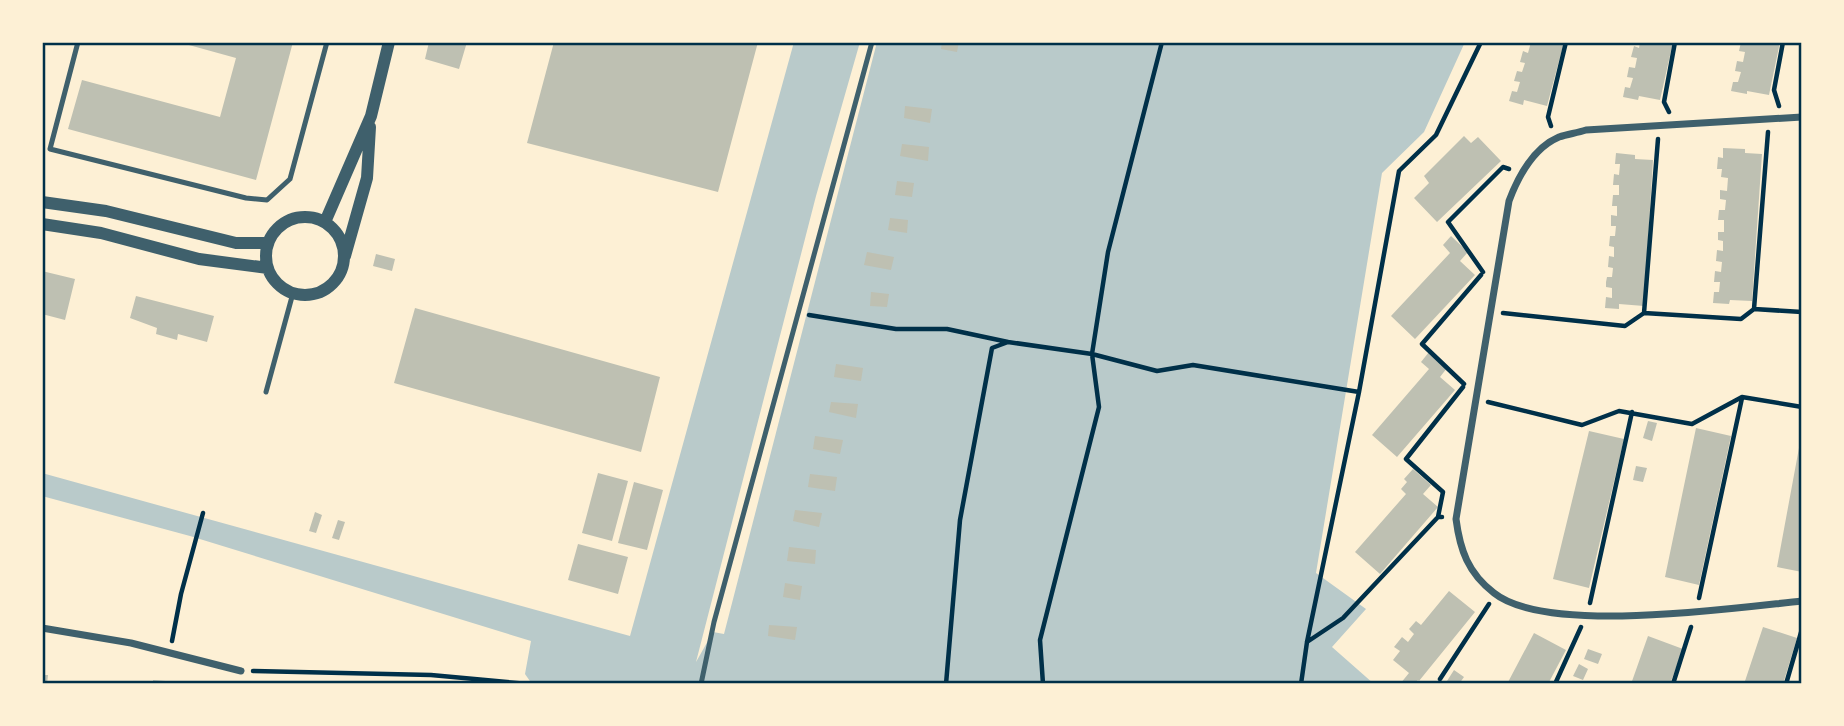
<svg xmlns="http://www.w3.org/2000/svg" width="1844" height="726" viewBox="0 0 1844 726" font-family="'Titillium Web',sans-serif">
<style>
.green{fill:#b9caca}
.building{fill:#bec0b2}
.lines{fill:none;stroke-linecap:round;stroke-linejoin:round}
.path{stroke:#003049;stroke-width:4.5}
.service{stroke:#3f606c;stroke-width:5}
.minor{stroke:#3f606c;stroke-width:7}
.tertiary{stroke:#3f606c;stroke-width:12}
.neatline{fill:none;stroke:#003049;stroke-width:2.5}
</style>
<rect width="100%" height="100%" fill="#fdf0d5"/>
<path class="green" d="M 794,42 L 860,42 L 816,196 L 696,662 L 713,632 L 724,634 L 877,42 L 1465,42 L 1424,132 L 1382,173 L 1316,573 L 1366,609 L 1332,647 L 1374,684 L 532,684 L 525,674 L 531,641 L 190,536 L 42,496 L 42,473 L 630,636 Z"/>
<path class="building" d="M 178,42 L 293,42 L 256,180 L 68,129 L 82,80 L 220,117 L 236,58 Z
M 429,42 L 467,42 L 459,69 L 425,59 Z
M 554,42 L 758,42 L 718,192 L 527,143 Z
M 942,42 L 959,42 L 957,52 L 941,49 Z
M 1531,42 L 1564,42 L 1547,106 L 1524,100 L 1523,105 L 1509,101 L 1512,91 L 1517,92 L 1520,82 L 1514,81 L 1517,71 L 1522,72 L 1525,63 L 1520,62 L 1523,51 L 1528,53 Z
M 1640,42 L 1673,42 L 1660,100 L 1639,96 L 1638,100 L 1623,97 L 1625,87 L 1630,88 L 1633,78 L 1627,77 L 1629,67 L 1635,68 L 1637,58 L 1631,57 L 1634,46 L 1639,48 Z
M 1741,42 L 1780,42 L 1769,95 L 1747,91 L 1747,94 L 1731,91 L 1733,82 L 1738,82 L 1741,72 L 1735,71 L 1737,61 L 1743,62 L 1745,52 L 1739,51 Z
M 905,106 L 932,109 L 930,123 L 904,118 Z
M 1464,136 L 1471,143 L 1478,137 L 1501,161 L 1437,222 L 1414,198 L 1429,183 L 1424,176 Z
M 902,144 L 929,147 L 928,161 L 900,156 Z
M 1723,148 L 1745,149 L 1745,153 L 1762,154 L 1752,301 L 1730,300 L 1729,304 L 1713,303 L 1714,292 L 1719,292 L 1720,282 L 1714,282 L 1715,271 L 1721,272 L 1722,262 L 1716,261 L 1717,250 L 1723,251 L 1723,241 L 1718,240 L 1718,232 L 1724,232 L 1724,220 L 1718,220 L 1719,210 L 1725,210 L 1726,200 L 1720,199 L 1720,190 L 1727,191 L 1728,178 L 1721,177 L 1722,169 L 1717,169 L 1718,157 L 1723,158 Z
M 1616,153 L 1635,155 L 1635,159 L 1653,160 L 1644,306 L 1619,304 L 1619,309 L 1605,308 L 1606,297 L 1612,298 L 1612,288 L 1606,287 L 1606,282 L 1607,277 L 1612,277 L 1613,268 L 1608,267 L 1609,256 L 1614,257 L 1614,247 L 1609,246 L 1610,236 L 1615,236 L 1616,226 L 1611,226 L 1611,215 L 1617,216 L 1617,206 L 1612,206 L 1613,195 L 1619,195 L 1619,185 L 1613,185 L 1614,174 L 1619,175 L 1620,164 L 1615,164 Z
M 897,181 L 914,183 L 912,197 L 895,195 Z
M 890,218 L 908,220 L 907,233 L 888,230 Z
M 1451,236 L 1468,252 L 1460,261 L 1475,275 L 1415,339 L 1391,316 L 1450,253 L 1443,245 Z
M 867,252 L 894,257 L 891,270 L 864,265 Z
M 376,254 L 395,259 L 392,271 L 373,266 Z
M 42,271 L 75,279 L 65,320 L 42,314 Z
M 871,292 L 889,294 L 887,307 L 870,306 Z
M 136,296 L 214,316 L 207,342 L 178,334 L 177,340 L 156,334 L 157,328 L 130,318 Z
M 415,308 L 660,377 L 641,452 L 394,383 Z
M 1429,352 L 1447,368 L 1440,377 L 1455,390 L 1397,457 L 1372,435 L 1429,369 L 1421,362 Z
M 836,364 L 863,368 L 861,381 L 834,377 Z
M 831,402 L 858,404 L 856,418 L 829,412 Z
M 1648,421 L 1657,423 L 1652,441 L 1643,438 Z
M 1696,428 L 1731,436 L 1699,585 L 1665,577 Z
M 1589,431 L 1624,439 L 1589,588 L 1553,579 Z
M 815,436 L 843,440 L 840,454 L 813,449 Z
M 1801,437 L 1802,438 L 1802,572 L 1777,567 Z
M 1636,466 L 1647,468 L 1643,482 L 1633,480 Z
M 1413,469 L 1431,485 L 1423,494 L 1438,507 L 1380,574 L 1355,552 L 1406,494 L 1401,489 L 1407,482 L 1404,479 Z
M 598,473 L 628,481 L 612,541 L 582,533 Z
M 810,474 L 837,477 L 835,491 L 808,487 Z
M 634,482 L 663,490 L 647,550 L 618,543 Z
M 795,510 L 822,513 L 819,527 L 793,521 Z
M 315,512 L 322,515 L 316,533 L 309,531 Z
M 338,520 L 345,522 L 339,540 L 332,538 Z
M 578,544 L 628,557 L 618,594 L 568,580 Z
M 789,547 L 816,550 L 815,564 L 787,561 Z
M 785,583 L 802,586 L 800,600 L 783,597 Z
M 1449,591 L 1475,612 L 1419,681 L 1418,680 L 1414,684 L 1400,684 L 1409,673 L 1393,660 L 1400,651 L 1394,647 L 1402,637 L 1408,642 L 1414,634 L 1409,629 L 1416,621 L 1421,625 Z
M 769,625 L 797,627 L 795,640 L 768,636 Z
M 1763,627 L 1797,638 L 1783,684 L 1744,684 Z
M 1534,633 L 1566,650 L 1548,684 L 1507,684 Z
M 1648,636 L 1683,649 L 1670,684 L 1631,684 Z
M 1588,649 L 1602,654 L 1598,664 L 1584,659 Z
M 1579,664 L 1588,669 L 1583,680 L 1573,676 Z
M 1454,670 L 1464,677 L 1459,684 L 1447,681 Z
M 42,675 L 48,675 L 47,684 L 42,684 Z
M 153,680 L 178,682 L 178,684 L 153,684 Z"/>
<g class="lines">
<path class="path" d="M 1779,106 L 1774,90 L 1783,42
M 1669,112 L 1664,102 L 1675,42
M 1551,126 L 1548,117 L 1566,42
M 1483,272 L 1448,222 L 1503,167 L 1509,169
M 1754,309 L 1768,132
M 1503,313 L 1625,326 L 1644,313 L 1741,319 L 1754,309 L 1802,312
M 1644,313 L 1658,139
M 809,315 L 896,329 L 947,329 L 1008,342
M 1464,384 L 1422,344 L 1481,275
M 1488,402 L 1582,425 L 1619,411 L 1692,424 L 1742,397 L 1802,407
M 1438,517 L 1443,492 L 1406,459 L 1463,387
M 1699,598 L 1742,398
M 1590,603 L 1632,412
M 172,641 L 181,594 L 203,513
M 1307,642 L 1343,618 L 1438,517 L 1442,517
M 253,671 L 431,675 L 528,684
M 1440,679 L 1489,604
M 946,684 L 960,520 L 992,348 L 1008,342 L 1092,354 L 1157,371 L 1193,365 L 1359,392
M 1043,684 L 1040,640 L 1099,407 L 1092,354 L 1108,252 L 1162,42
M 1301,684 L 1307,642 L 1359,392 L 1399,171 L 1436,135 L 1481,42
M 1555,684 L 1581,627
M 1673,684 L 1691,627
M 1786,684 L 1802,629"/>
<path class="service" d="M 78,42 L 50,149 L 246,198 L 267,200 L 290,179 L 327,42
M 266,392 L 293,293
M 701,684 L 714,622 L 872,42"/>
<path class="minor" d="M 1802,117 L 1586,130 C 1577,133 1568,134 1559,137 C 1533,148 1518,177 1509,201 L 1456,519 C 1460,550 1468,573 1494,593 C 1546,635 1734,608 1802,601
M 42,628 L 131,643 L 241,671"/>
<path class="tertiary" d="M 42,202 L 106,211 L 236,243 L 267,243
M266 256a39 39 0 1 1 78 0a39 39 0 1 1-78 0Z
M 325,222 L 371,116 L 389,42
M 42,224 L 101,233 L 199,259 L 268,268
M 345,256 L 367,178 L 370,127"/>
</g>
<rect width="1844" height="726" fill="none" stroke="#fdf0d5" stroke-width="88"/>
<rect x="44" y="44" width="1756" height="638" class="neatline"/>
</svg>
